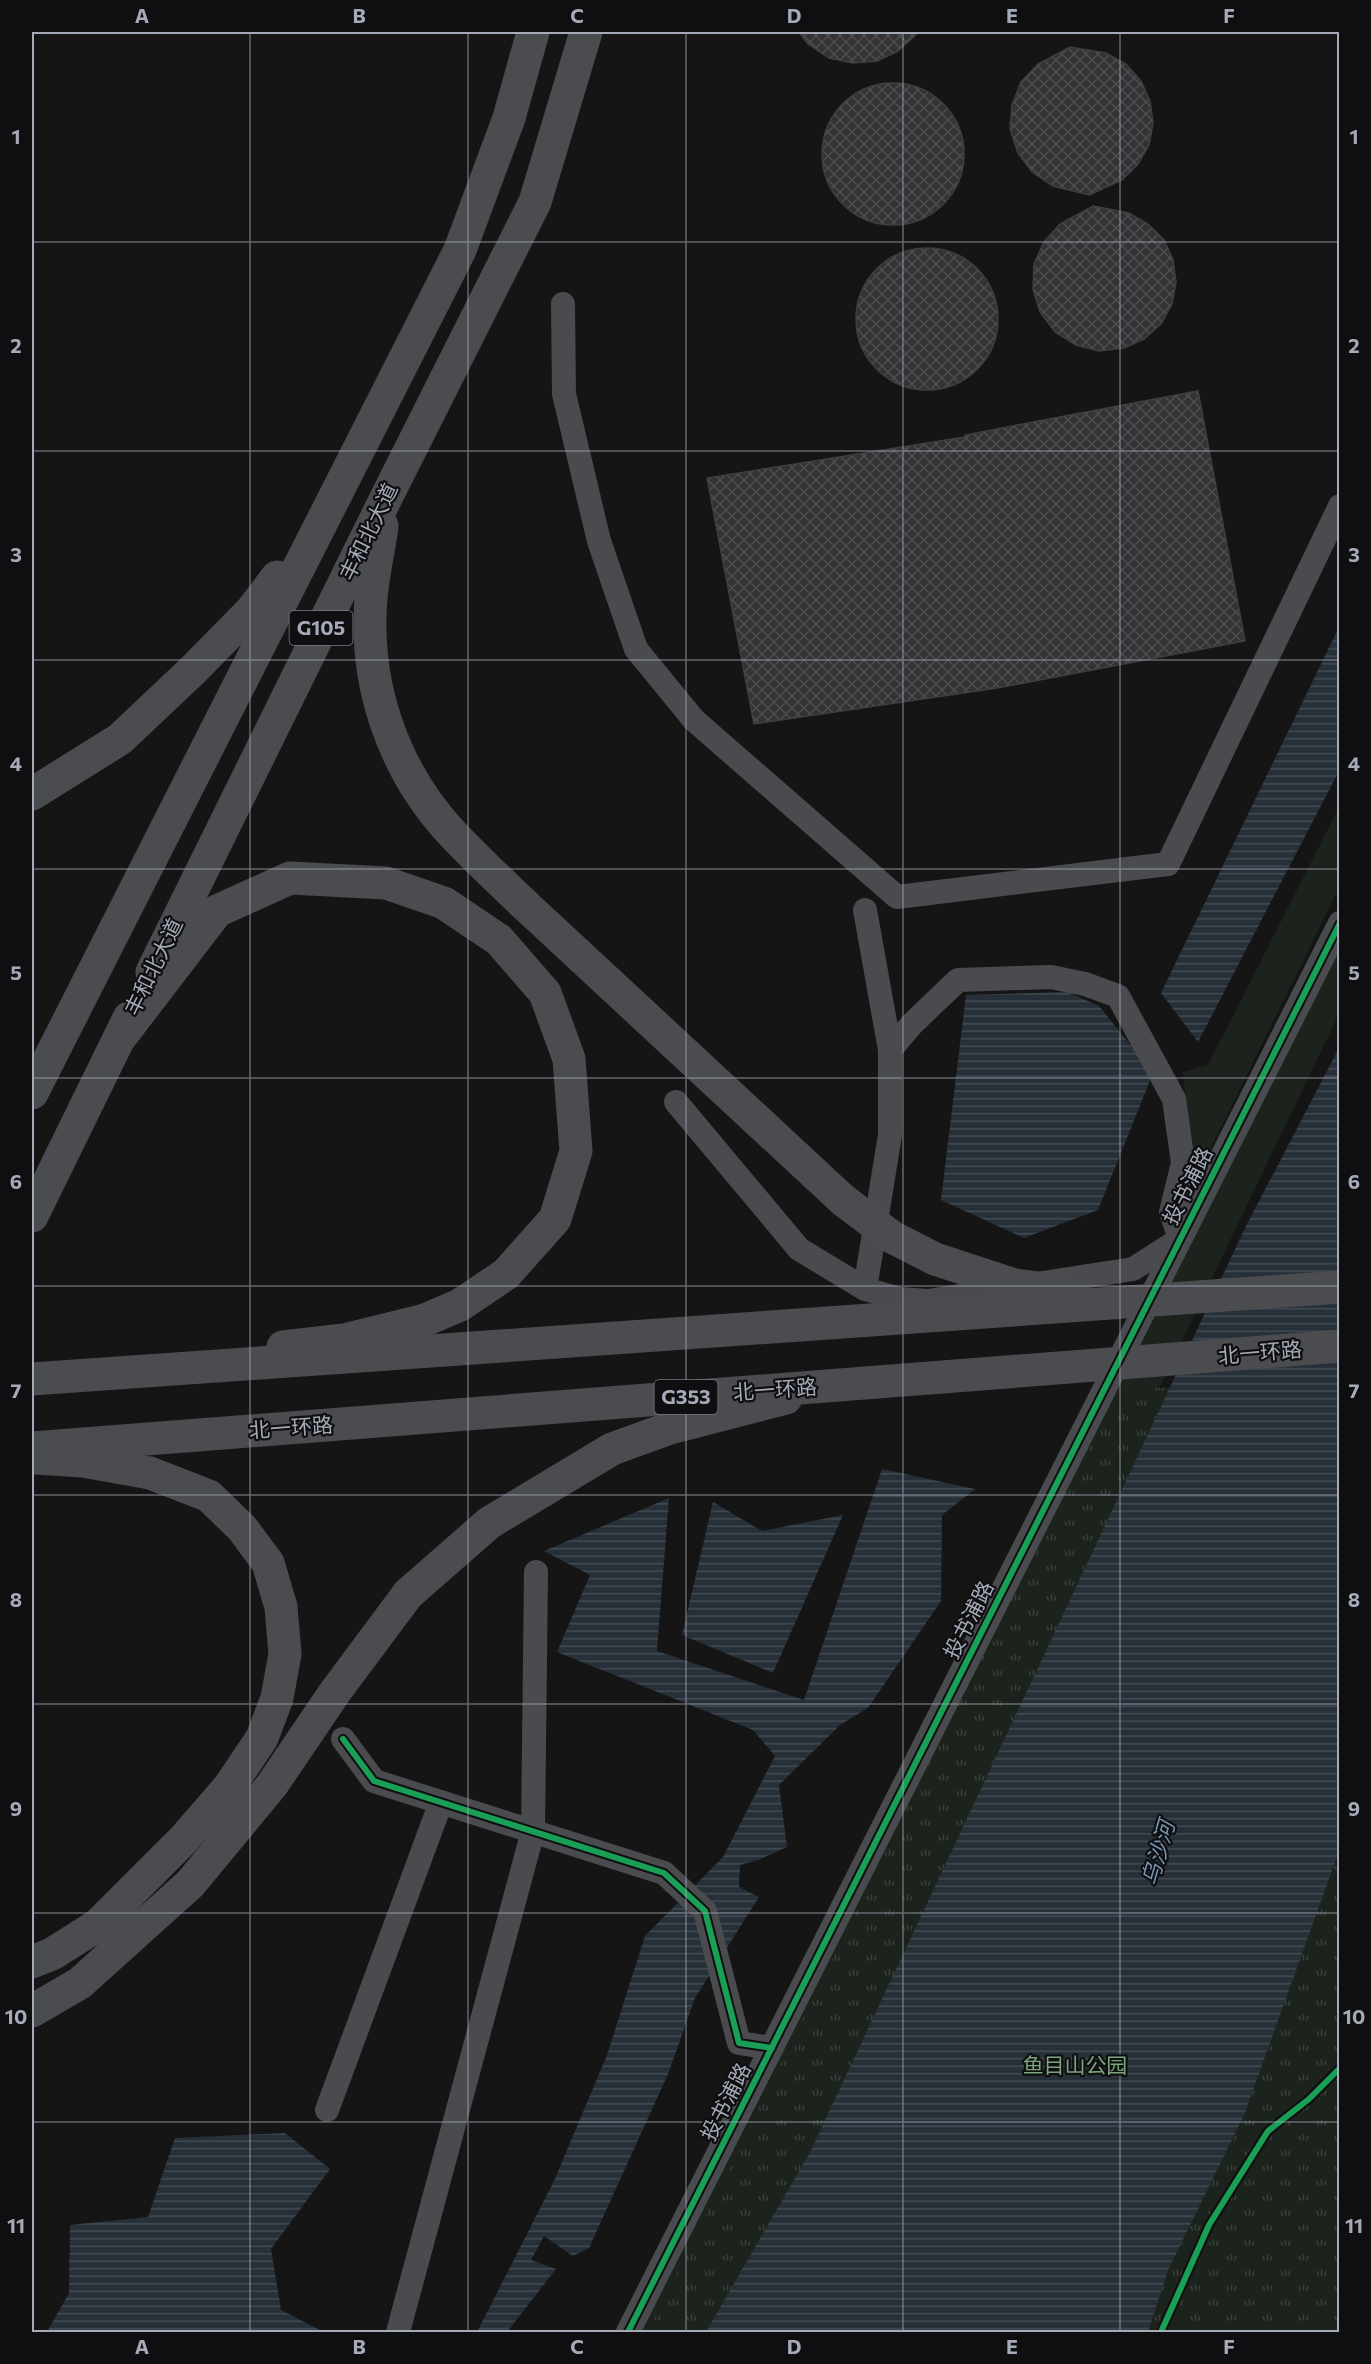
<svg xmlns="http://www.w3.org/2000/svg" width="1371" height="2364" viewBox="0 0 1371 2364" font-family="Commissioner,'Noto Sans SC',sans-serif">
<style>
.grass{fill:#1b231c}
.park{fill:url(#park-tufts)}
.water{fill:url(#water-rules)}
.building{fill:url(#building-cross-hatch);stroke:#3e3f42;stroke-width:1.5}
.lines{fill:none;stroke-linecap:round;stroke-linejoin:round}
.minor{stroke:#494b4e;stroke-width:24}
.highway{stroke:#4b4c50;stroke-width:33}
.highway-bridge{stroke:#4b4c50;stroke-width:33}
.cycleway-casing{stroke:#0f0f11;stroke-width:10}
.cycleway{stroke:#1a9f57;stroke-width:6}
.grid{fill:none;stroke:#a5aab8;stroke-width:1.5;stroke-opacity:0.55}
.labels{text-anchor:middle;stroke-width:4.5;stroke-linejoin:round;paint-order:stroke}
.shield{fill:#0f0f11;stroke:#787c86;stroke-width:1.5}
.shield-label{font-size:20px;font-weight:bold;fill:#a5aab8}
.street-label{font-size:21px;fill:#a5aab8;stroke:#0f0f11}
.park-label{font-size:21px;fill:#7aa57e;stroke:#0f0f11}
.water-label{font-size:22px;font-style:italic;fill:#7897b6;stroke:#0f0f11}
.neatline{fill:none;stroke:#a5aab8;stroke-width:2}
.grid-label{font-size:20px;text-anchor:middle;font-weight:bold;fill:#a5aab8}
</style>
<defs>
<pattern id="park-tufts" width="24" height="20" patternUnits="userSpaceOnUse" patternTransform="scale(1.5)"><rect width="24" height="20" fill="#1b231c"/><path d="M3 7l-1-3M5 7V3M7 7l1-3M15 17l-1-3M17 17v-4M19 17l1-3" fill="none" stroke="#39403b"/></pattern>
<pattern id="water-rules" width="6" height="5" patternUnits="userSpaceOnUse" patternTransform="scale(1.5)"><rect width="6" height="5" fill="#273038"/><path d="M0 2.5h6" fill="none" stroke="#434b53"/></pattern>
<pattern id="building-cross-hatch" width="8" height="8" patternUnits="userSpaceOnUse" patternTransform="scale(1.5)"><rect width="8" height="8" fill="#333335"/><path d="M0 0l8 8M0 8l8-8" fill="none" stroke="#4e4e50"/></pattern>
</defs>
<rect width="100%" height="100%" fill="#151515"/>
<path class="grass" d="M 1339,807 L 1339,888 L 1194,1182 L 1183,1072 L 1208,1065 Z
M 1339,926 L 1339,1014 L 800,2135 L 697,2332 L 641,2332 Z"/>
<path class="park" d="M 1339,1376 L 1339,2332 L 648,2332 L 1113,1391 Z"/>
<path class="water" d="M 1339,627 L 1339,771 L 1198,1042 L 1161,993 Z
M 1067,992 L 1099,1006 L 1153,1073 L 1098,1210 L 1024,1238 L 941,1200 L 966,995 Z
M 1339,1048 L 1339,1851 L 1244,2115 L 1168,2270 L 1148,2332 L 706,2332 L 810,2152 L 1245,1228 Z
M 882,1469 L 975,1489 L 942,1515 L 941,1601 L 868,1708 L 840,1725 L 779,1785 L 787,1847 L 758,1860 L 740,1865 L 739,1887 L 759,1897 L 695,1998 L 668,2074 L 589,2248 L 573,2256 L 544,2236 L 531,2260 L 556,2269 L 507,2332 L 477,2332 L 554,2181 L 607,2055 L 645,1936 L 723,1857 L 775,1756 L 753,1730 L 557,1652 L 590,1575 L 544,1551 L 669,1498 L 657,1651 L 804,1700 Z
M 713,1502 L 762,1531 L 843,1515 L 773,1673 L 682,1635 Z
M 285,2133 L 330,2169 L 271,2249 L 281,2310 L 324,2332 L 47,2332 L 69,2293 L 70,2225 L 148,2217 L 175,2138 Z"/>
<path class="building" d="M 799,32 L 919,32 L 898,51 L 877,61 L 853,63 L 829,58 L 808,44 Z
M 1070,47 L 1106,53 L 1126,64 L 1141,81 L 1150,101 L 1153,123 L 1149,145 L 1138,164 L 1122,180 L 1089,195 L 1053,186 L 1032,172 L 1018,153 L 1010,129 L 1012,105 L 1021,82 L 1038,64 Z
M822 154a71 71 0 1 1 142 0a71 71 0 1 1-142 0Z
M 1093,206 L 1129,213 L 1148,224 L 1164,240 L 1173,260 L 1176,282 L 1172,304 L 1161,324 L 1144,339 L 1124,348 L 1099,351 L 1076,345 L 1055,332 L 1040,312 L 1033,289 L 1034,264 L 1044,242 L 1060,224 Z
M856 319a71 71 0 1 1 142 0a71 71 0 1 1-142 0Z
M 1198,391 L 1245,641 L 997,688 L 754,724 L 707,478 L 965,437 L 965,435 Z"/>
<g class="lines">
<path class="minor" d="M 563,304 L 564,394 L 599,541 L 636,649 L 694,720 L 897,897 L 1168,864 L 1340,506
M 676,1102 L 799,1249 L 865,1289 L 900,1299 L 928,1301 L 1133,1269 L 1180,1239 L 1171,1212 L 1183,1163 L 1174,1099 L 1118,996 L 1085,984 L 1051,977 L 958,980 L 912,1024 L 890,1050
M 865,1289 L 890,1135 L 890,1050 L 865,910
M 343,1739 L 374,1781 L 664,1873 L 705,1911 L 739,2043 L 772,2048
M 327,2110 L 441,1802
M 398,2332 L 533,1831 L 536,1572
M 628,2332 L 1340,923"/>
<path class="highway" d="M 382,526 C 379,550 373,574 371,598 C 364,683 392,767 449,830 C 473,856 499,880 524,904
M 32,794 L 120,739 L 193,670 L 252,610 L 277,577
M 152,972 L 387,496 L 535,202 L 586,32
M 119,1039 L 217,911 L 290,878 L 386,883 L 444,903 L 499,940 L 545,993 L 569,1059 L 576,1151 L 555,1219 L 506,1274 L 460,1305 L 425,1320 L 344,1340 L 283,1347
M 32,1093 L 460,250 L 509,118 L 533,32
M 32,1216 L 129,1018
M 32,1962 L 52,1954 L 98,1925 L 183,1840 L 229,1787 L 262,1738 L 277,1698 L 285,1654 L 281,1607 L 268,1563 L 242,1528 L 209,1496 L 150,1473 L 83,1461 L 36,1458
M 32,2011 L 80,1983 L 190,1884 L 272,1785 L 335,1692 L 408,1594 L 489,1523 L 612,1449 L 670,1428 L 786,1398"/>
<path class="highway-bridge" d="M 524,904 L 843,1200 L 892,1237 L 935,1259 L 1015,1285 L 1069,1292
M 32,1379 L 1340,1287
M 32,1448 L 1340,1346"/>
<defs>
<path id="cycleway" d="M 343,1739 L 374,1781 L 664,1873 L 705,1911 L 739,2043 L 772,2048
M 628,2332 L 1340,923
M 1161,2332 L 1209,2225 L 1268,2131 L 1309,2099 L 1340,2068"/>
</defs>
<use href="#cycleway" class="cycleway-casing"/>
<use href="#cycleway" class="cycleway"/>
</g>
<path class="grid" d="M 250,32 L 250,2332M 468,32 L 468,2332M 686,32 L 686,2332M 903,32 L 903,2332M 1120,32 L 1120,2332M 32,242 L 1340,242M 32,451 L 1340,451M 32,660 L 1340,660M 32,869 L 1340,869M 32,1078 L 1340,1078M 32,1286 L 1340,1286M 32,1495 L 1340,1495M 32,1704 L 1340,1704M 32,1913 L 1340,1913M 32,2122 L 1340,2122"/>
<g class="labels">
<g class="shield">
<rect x="289.5" y="611" width="63" height="34" rx="4.5"/>
<rect x="654.5" y="1380" width="63" height="34" rx="4.5"/>
</g>
<g class="shield-label">
<text x="321" y="635">G105</text>
<text x="686" y="1404">G353</text>
</g>
<g class="street-label">
<text transform="translate(369 532) rotate(-64)" y="7">丰和北大道</text>
<text transform="translate(154 967) rotate(-64)" y="7">丰和北大道</text>
<text transform="translate(1188 1186) rotate(-63)" y="7">投书浦路</text>
<text transform="translate(1260 1353) rotate(-5)" y="7">北一环路</text>
<text transform="translate(775 1390) rotate(-4)" y="7">北一环路</text>
<text transform="translate(291 1428) rotate(-4)" y="7">北一环路</text>
<text transform="translate(969 1620) rotate(-63)" y="7">投书浦路</text>
<text transform="translate(726 2102) rotate(-63)" y="7">投书浦路</text>
</g>
<g class="park-label">
<text x="1075" y="2073">鱼目山公园</text>
</g>
<g class="water-label">
<text transform="translate(1158 1853) rotate(-74)" y="8">乌沙河</text>
</g>
</g>
<rect width="1371" height="2364" fill="none" stroke="#0f0f11" stroke-width="66"/>
<rect x="33" y="33" width="1305" height="2298" class="neatline"/>
<g class="grid-label">
<text x="142" y="23">A</text>
<text x="359" y="23">B</text>
<text x="577" y="23">C</text>
<text x="794" y="23">D</text>
<text x="1012" y="23">E</text>
<text x="1229" y="23">F</text>
<text x="16" y="144">1</text>
<text x="1354" y="144">1</text>
<text x="16" y="353">2</text>
<text x="1354" y="353">2</text>
<text x="16" y="562">3</text>
<text x="1354" y="562">3</text>
<text x="16" y="771">4</text>
<text x="1354" y="771">4</text>
<text x="16" y="980">5</text>
<text x="1354" y="980">5</text>
<text x="16" y="1189">6</text>
<text x="1354" y="1189">6</text>
<text x="16" y="1398">7</text>
<text x="1354" y="1398">7</text>
<text x="16" y="1607">8</text>
<text x="1354" y="1607">8</text>
<text x="16" y="1816">9</text>
<text x="1354" y="1816">9</text>
<text x="16" y="2024">10</text>
<text x="1354" y="2024">10</text>
<text x="16" y="2233">11</text>
<text x="1354" y="2233">11</text>
<text x="142" y="2354">A</text>
<text x="359" y="2354">B</text>
<text x="577" y="2354">C</text>
<text x="794" y="2354">D</text>
<text x="1012" y="2354">E</text>
<text x="1229" y="2354">F</text>
</g>
</svg>
